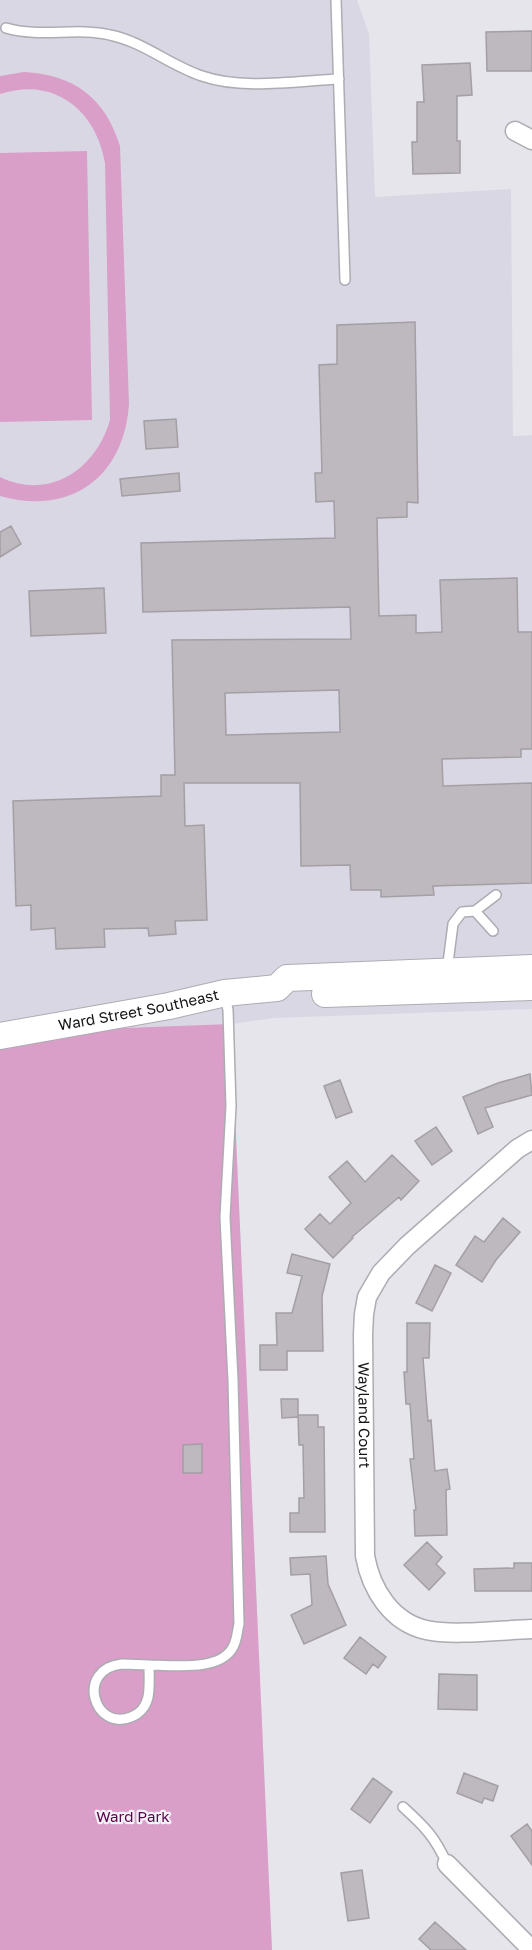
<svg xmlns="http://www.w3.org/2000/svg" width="532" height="1950" viewBox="0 0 532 1950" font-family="'Golos Text',sans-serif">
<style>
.built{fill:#dad7e5}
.green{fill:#d99fc8}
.building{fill:#bdb9be;stroke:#a39fa4;stroke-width:1.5;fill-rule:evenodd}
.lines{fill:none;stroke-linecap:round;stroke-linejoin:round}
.lane-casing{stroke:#adacb2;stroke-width:12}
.street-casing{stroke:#adacb2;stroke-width:21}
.secondary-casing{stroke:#adacb2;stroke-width:28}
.lane{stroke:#fff;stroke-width:9}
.street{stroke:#fff;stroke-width:18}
.secondary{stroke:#fff;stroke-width:26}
.labels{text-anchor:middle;stroke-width:4.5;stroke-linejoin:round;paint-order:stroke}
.street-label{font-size:15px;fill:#151517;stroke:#f3f2f8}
.park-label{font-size:15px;fill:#5a074a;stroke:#f3f2f8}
</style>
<rect width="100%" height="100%" fill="#e6e5eb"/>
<path class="built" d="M 0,0 L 357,0 L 369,34 L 375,197 L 511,189 L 513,436 L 532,435 L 532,1009 L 274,1018 L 231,1024 L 272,1950 L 0,1950 Z"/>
<path class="green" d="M 24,72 C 75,75 105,98 120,146 L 129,404 C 124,477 71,516 0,496 L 0,477 C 50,501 96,469 110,420 L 105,163 C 96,110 54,76 0,94 L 0,76 Z
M 87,151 L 92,420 L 0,422 L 0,153 Z
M 231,1024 L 272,1950 L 0,1950 L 0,1035 L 20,1032 Z"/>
<path class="building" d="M 532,31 L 532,71 L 487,71 L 486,32 Z
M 470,63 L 472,95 L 457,96 L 457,141 L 460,141 L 460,173 L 413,174 L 412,142 L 417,142 L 417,102 L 424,102 L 422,65 Z
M 415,322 L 418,503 L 407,502 L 407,517 L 377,518 L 379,616 L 416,615 L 416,633 L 442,632 L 440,580 L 517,578 L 518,632 L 532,632 L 532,749 L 521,749 L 521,757 L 442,759 L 443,786 L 532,783 L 532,883 L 433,886 L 434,895 L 381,897 L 381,890 L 351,890 L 350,865 L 301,866 L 300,783 L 184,783 L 185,826 L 204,825 L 207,920 L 175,921 L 176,934 L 149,936 L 148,928 L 104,929 L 105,947 L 56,949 L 55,928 L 31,930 L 31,905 L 16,906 L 13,801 L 161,796 L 161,775 L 175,775 L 172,640 L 351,639 L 350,607 L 143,612 L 141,543 L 335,538 L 334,501 L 316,502 L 315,473 L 322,473 L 319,365 L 337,364 L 337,325 ZM 339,690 L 340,732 L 226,735 L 225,693 Z
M 176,419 L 178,447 L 146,449 L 144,421 Z
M 179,473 L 180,491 L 122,496 L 120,479 Z
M 11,526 L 21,544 L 0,557 L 0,532 Z
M 104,588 L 106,633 L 31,636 L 29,591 Z
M 530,1074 L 532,1095 L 485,1108 L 493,1127 L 478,1134 L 463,1097 L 498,1083 Z
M 340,1080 L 352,1112 L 336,1118 L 324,1086 Z
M 436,1127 L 452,1151 L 432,1165 L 415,1141 Z
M 392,1155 L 419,1181 L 401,1200 L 399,1197 L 352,1237 L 353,1238 L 333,1258 L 305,1229 L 320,1214 L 330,1224 L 351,1203 L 329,1177 L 347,1161 L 365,1182 Z
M 503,1218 L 520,1232 L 496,1260 L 482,1282 L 456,1265 L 475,1236 L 484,1242 Z
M 292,1254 L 330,1264 L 322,1296 L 323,1351 L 287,1351 L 287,1370 L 260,1370 L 260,1345 L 277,1345 L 276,1313 L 292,1313 L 302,1276 L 287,1273 Z
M 435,1265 L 451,1273 L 432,1311 L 416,1303 Z
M 407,1323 L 430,1323 L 429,1358 L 423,1358 L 428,1421 L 431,1420 L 435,1471 L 447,1469 L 450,1489 L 446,1490 L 447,1535 L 415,1536 L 414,1510 L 416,1510 L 410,1459 L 414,1459 L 410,1404 L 406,1404 L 404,1372 L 407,1372 Z
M 281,1399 L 298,1399 L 298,1417 L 282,1418 Z
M 298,1415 L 318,1415 L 318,1427 L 324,1427 L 325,1532 L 290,1532 L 290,1513 L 299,1513 L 299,1498 L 304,1498 L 303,1445 L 299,1445 Z
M 202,1444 L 202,1473 L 183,1473 L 183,1445 Z
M 427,1542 L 442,1557 L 436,1564 L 445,1573 L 429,1590 L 404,1565 Z
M 326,1556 L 328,1584 L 346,1625 L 304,1644 L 291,1615 L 312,1605 L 310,1574 L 291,1575 L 290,1558 Z
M 514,1563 L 532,1563 L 532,1591 L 475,1591 L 474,1569 L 514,1568 Z
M 360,1637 L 386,1657 L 378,1668 L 373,1664 L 366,1674 L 344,1658 Z
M 439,1674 L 477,1675 L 477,1710 L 438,1709 Z
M 464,1773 L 498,1786 L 493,1801 L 484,1798 L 482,1803 L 457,1793 Z
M 373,1778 L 392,1792 L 370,1823 L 351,1809 Z
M 527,1824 L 532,1831 L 532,1865 L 511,1836 Z
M 362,1870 L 369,1918 L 348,1921 L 341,1873 Z
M 435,1922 L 466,1950 L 431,1950 L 419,1939 Z"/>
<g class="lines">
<defs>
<path id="lane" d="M 336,0 L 345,280
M 6,28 C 40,38 76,27 110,35 C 144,42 169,65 202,76 C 242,90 296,81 339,79
M 475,911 L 493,931
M 450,970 L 448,963 L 453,924 L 462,912 L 475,911 L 496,895
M 122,1664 L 149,1665 C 149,1675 150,1687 148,1697 C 146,1706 140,1714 131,1717 C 94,1732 75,1669 122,1664 Z
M 149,1665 C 173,1665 220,1672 233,1647 C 237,1640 237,1632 239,1624 L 233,1380 L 225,1217 L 231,1106 L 228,1010 L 225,996
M 403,1807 C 425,1827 435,1837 447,1864"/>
<g id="street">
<path d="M 515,131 L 532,140"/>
<path id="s1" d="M 532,1140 L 517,1149 L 407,1246 L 381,1273 L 367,1297 L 364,1314 L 363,1334 L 365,1556 C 371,1589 391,1622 426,1630 C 453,1636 503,1630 532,1629"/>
<path d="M 447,1864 L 532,1950"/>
</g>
<g id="secondary">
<path d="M 325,994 L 532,987"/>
<path id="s2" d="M 0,1036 L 169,1006 L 225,993 L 277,988 L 287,978 L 532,968"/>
</g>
</defs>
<use href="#lane" class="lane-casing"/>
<use href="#street" class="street-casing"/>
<use href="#secondary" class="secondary-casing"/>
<use href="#lane" class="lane"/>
<use href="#street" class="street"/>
<use href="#secondary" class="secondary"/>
</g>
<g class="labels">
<g class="street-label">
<text dy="5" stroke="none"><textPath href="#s2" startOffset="141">Ward Street Southeast</textPath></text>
<text dy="5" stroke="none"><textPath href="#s1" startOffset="348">Wayland Court</textPath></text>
</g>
<g class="park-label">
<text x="133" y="1822">Ward Park</text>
</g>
</g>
</svg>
